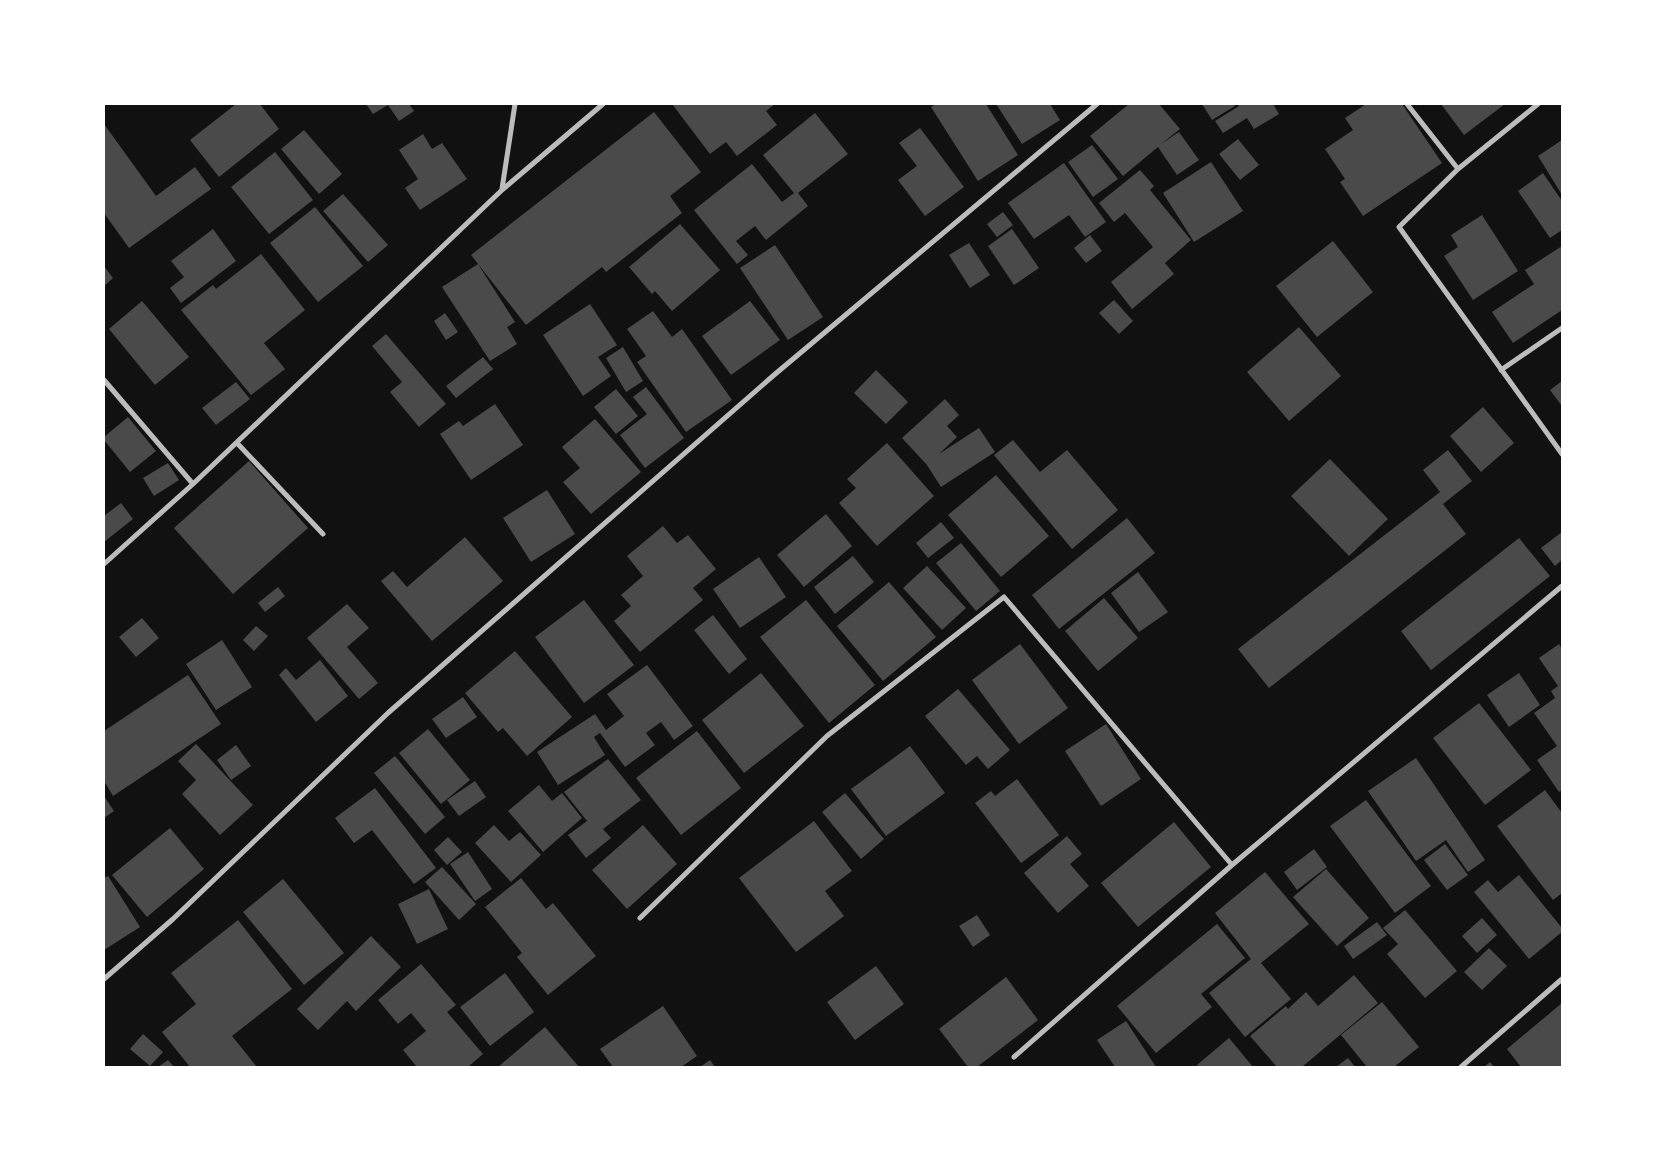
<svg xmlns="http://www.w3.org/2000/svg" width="1666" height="1171" viewBox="0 0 1666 1171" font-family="Karla,sans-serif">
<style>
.building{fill:#4a4a4a}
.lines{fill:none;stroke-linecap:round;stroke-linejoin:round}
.minor{stroke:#bcbcbc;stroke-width:5}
</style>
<rect width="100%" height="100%" fill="#111"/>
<path class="building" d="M 236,104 L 260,104 L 279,129 L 219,177 L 190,140 Z
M 366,104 L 409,104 L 414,111 L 399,121 L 388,105 L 373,114 Z
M 672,104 L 775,104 L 766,111 L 777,125 L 737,156 L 726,142 L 710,154 Z
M 936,104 L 986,104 L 1018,155 L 978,181 L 931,107 Z
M 996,104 L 1050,104 L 1060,120 L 1022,144 Z
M 1129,104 L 1159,104 L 1180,129 L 1161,144 L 1179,132 L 1199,160 L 1177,175 L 1158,147 L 1123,176 L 1090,136 Z
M 1202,104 L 1234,104 L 1235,106 L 1212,120 Z
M 1237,104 L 1273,104 L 1279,114 L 1254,129 L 1247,118 L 1223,133 L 1215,121 L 1239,106 Z
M 1366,104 L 1402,104 L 1442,163 L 1363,216 L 1340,182 L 1345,179 L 1325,149 L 1353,130 L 1345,118 Z
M 1441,104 L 1505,104 L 1464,135 Z
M 654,112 L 701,172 L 670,196 L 682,213 L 606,272 L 602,267 L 526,325 L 471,255 Z
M 815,113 L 848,154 L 798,193 L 808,206 L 766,240 L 755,226 L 736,241 L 748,255 L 737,264 L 694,210 L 752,164 L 782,202 L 794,193 L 763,155 Z
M 104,124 L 156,196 L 195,167 L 211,189 L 129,248 L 104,213 Z
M 920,128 L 964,187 L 925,216 L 898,180 L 917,166 L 899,143 Z
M 304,130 L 342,174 L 319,194 L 281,149 Z
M 423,134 L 432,149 L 442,143 L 467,179 L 420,210 L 405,188 L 418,179 L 399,150 Z
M 1238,139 L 1259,165 L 1240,180 L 1219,154 Z
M 1562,140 L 1562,195 L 1538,156 Z
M 1092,145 L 1118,179 L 1093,197 L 1068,162 Z
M 275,152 L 313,200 L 269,234 L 231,187 Z
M 1211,162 L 1243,211 L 1194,242 L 1163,193 Z
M 1064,163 L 1106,222 L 1085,237 L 1069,215 L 1034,239 L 1008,203 Z
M 1140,170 L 1154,186 L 1150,190 L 1191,240 L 1165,263 L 1174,274 L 1132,309 L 1111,282 L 1153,247 L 1125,213 L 1114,222 L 1099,203 Z
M 1543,173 L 1562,201 L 1562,230 L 1550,238 L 1518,191 Z
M 343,194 L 388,245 L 368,262 L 323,211 Z
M 315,207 L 363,266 L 318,302 L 270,243 Z
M 1003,212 L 1013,225 L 997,237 L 987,224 Z
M 1482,215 L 1518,271 L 1473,300 L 1444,256 L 1458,247 L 1451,235 Z
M 680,224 L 720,270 L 672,311 L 655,291 L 652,294 L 629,267 Z
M 213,229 L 236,261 L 181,303 L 170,288 L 184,277 L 171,261 Z
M 1012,229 L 1039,268 L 1014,285 L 988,246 Z
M 1090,235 L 1102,251 L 1086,263 L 1074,248 Z
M 1333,241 L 1373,292 L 1317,337 L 1276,286 Z
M 969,243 L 990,275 L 970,288 L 949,255 Z
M 775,245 L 823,317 L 788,340 L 740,268 Z
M 1562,246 L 1562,310 L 1513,343 L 1492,312 L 1534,284 L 1525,270 Z
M 261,254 L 305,310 L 264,343 L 285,369 L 251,395 L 181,310 L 213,285 L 216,289 Z
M 478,264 L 515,322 L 507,327 L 517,344 L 490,361 L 442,287 Z
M 104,266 L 113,278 L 104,286 Z
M 1114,300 L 1133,321 L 1119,334 L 1099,313 Z
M 142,301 L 189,357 L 155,385 L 109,329 Z
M 750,301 L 780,340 L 731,375 L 702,336 Z
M 590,304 L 617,345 L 598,357 L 611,376 L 583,396 L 543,335 Z
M 653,311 L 672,337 L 682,329 L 732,400 L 686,432 L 637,362 L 646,356 L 627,329 Z
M 445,313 L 458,332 L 446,340 L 434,321 Z
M 1299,327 L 1341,376 L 1289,421 L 1247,372 Z
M 386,334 L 446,404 L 419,427 L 390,392 L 402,382 L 372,346 Z
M 623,347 L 643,381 L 626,392 L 606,358 Z
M 483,357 L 493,369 L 456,398 L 446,386 Z
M 876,370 L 908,402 L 886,424 L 854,393 Z
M 1562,381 L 1562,406 L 1550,390 Z
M 236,382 L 250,399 L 216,425 L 202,408 Z
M 646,387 L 684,438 L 645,468 L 620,435 L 647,414 L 633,397 Z
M 616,389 L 638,416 L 616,434 L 594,407 Z
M 945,399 L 959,415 L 947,426 L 957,437 L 939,454 L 979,428 L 995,452 L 941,487 L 927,465 L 902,438 Z
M 495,404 L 523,445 L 471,480 L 440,434 L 459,421 L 463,426 Z
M 1483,407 L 1514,443 L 1481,472 L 1450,436 Z
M 128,417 L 156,451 L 130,472 L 104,440 L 104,437 Z
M 595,419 L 641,472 L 591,514 L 563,482 L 580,468 L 562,447 Z
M 1013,440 L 1040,472 L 1067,450 L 1118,510 L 1072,549 L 994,455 Z
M 887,443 L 934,496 L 877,546 L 839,503 L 856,488 L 847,479 Z
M 1448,450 L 1472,481 L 1443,504 L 1466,534 L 1269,688 L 1238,649 L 1440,492 L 1423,470 Z
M 1330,459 L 1388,519 L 1349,556 L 1291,496 Z
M 249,461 L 308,528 L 233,594 L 174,528 Z
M 168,463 L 179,480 L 154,496 L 143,478 Z
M 996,475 L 1049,536 L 1001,577 L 948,515 Z
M 547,490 L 575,534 L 531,562 L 503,518 Z
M 121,503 L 133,519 L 104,542 L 104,516 Z
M 826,514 L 852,546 L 804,587 L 777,555 Z
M 1127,518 L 1155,553 L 1059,629 L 1032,595 Z
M 941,522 L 954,538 L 928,558 L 916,543 Z
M 663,526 L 677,543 L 688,535 L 716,569 L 693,588 L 703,600 L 640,652 L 614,621 L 631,606 L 621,595 L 643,576 L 627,556 Z
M 1562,532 L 1562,560 L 1555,566 L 1541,548 Z
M 465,537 L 503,581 L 432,641 L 381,581 L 393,571 L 407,587 Z
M 1519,538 L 1550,576 L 1431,670 L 1401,631 Z
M 961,543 L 1000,591 L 976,611 L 936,563 Z
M 853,556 L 874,582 L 835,614 L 814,587 Z
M 759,557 L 786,597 L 740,628 L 713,589 Z
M 927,566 L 966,608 L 942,630 L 903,588 Z
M 1138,572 L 1168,612 L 1139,632 L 1111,593 Z
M 889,582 L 936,637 L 883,681 L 837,626 Z
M 278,587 L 285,596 L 265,612 L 258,603 Z
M 1104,598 L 1138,638 L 1098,671 L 1065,631 Z
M 584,600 L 634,665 L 584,703 L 535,637 Z
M 806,600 L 875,685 L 829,723 L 760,637 Z
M 347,604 L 369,628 L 347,647 L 378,683 L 359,699 L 307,638 Z
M 713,615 L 747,659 L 729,674 L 694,630 Z
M 142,618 L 159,638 L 136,657 L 119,637 Z
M 256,626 L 268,636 L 254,651 L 243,640 Z
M 222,640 L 252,687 L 216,710 L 186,664 Z
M 1020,644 L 1068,708 L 1019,744 L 972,680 Z
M 1559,644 L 1562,649 L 1562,790 L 1559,792 L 1537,760 L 1557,746 L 1534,713 L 1555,698 L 1551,691 L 1558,686 L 1539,658 Z
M 515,651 L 572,717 L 527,756 L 503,728 L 498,732 L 465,693 Z
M 320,660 L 348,696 L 316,722 L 279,675 L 286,668 L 296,680 Z
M 647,665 L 693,726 L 674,740 L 661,722 L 646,733 L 655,745 L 625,767 L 600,733 L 594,737 L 605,755 L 558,785 L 537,752 L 595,714 L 606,730 L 624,716 L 607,694 Z
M 761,673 L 804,726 L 744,773 L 702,720 Z
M 1519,673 L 1540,705 L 1509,727 L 1487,695 Z
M 188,675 L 221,724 L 113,796 L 104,781 L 104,731 Z
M 958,689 L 1010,750 L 988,769 L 977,756 L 966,765 L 925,716 Z
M 463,697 L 477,717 L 446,738 L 432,719 Z
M 1479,703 L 1531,770 L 1485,805 L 1433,738 Z
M 1106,724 L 1141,779 L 1101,806 L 1065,751 Z
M 428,729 L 470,780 L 441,804 L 399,753 Z
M 697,731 L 741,788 L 681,835 L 636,778 Z
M 196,744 L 253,805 L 220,835 L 182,794 L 196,780 L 178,761 Z
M 236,745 L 251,766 L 231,780 L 217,760 Z
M 910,746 L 945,793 L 886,836 L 851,789 Z
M 395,756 L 445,817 L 425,834 L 374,773 Z
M 1416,758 L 1485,860 L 1468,872 L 1446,840 L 1416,861 L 1368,791 Z
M 608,759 L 641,800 L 603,829 L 611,838 L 586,858 L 568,835 L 587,821 L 564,792 Z
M 1017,779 L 1059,835 L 1021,863 L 975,803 L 991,791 L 995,796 Z
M 475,781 L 486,797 L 459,816 L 447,800 Z
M 539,785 L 552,801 L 562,793 L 582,818 L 543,852 L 508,811 Z
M 375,788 L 436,868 L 414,884 L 372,830 L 354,843 L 335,818 Z
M 1545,790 L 1562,813 L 1562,893 L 1553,900 L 1497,826 Z
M 845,793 L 884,839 L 861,859 L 822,812 Z
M 104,796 L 114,811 L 104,818 Z
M 1366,800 L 1431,886 L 1395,913 L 1330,826 Z
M 814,821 L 852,871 L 825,891 L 844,916 L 796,952 L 739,878 Z
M 1174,822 L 1211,867 L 1138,927 L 1101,883 Z
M 494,825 L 509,841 L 520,832 L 541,855 L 511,882 L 475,843 Z
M 643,825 L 677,864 L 627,909 L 592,870 Z
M 170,828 L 204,869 L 147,917 L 112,875 Z
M 1067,836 L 1082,854 L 1070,864 L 1089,886 L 1058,913 L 1024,873 Z
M 448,837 L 462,852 L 447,865 L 434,850 Z
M 1445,844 L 1468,875 L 1447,890 L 1424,860 Z
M 1314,849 L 1327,867 L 1297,890 L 1284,872 Z
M 468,852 L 492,889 L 475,901 L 450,864 Z
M 442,867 L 476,904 L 459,920 L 425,882 Z
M 1326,869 L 1369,918 L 1337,946 L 1293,897 Z
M 1265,872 L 1309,924 L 1261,963 L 1291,999 L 1245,1037 L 1209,993 L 1251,959 L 1215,913 Z
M 1519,875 L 1562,928 L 1562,932 L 1529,959 L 1474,892 L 1488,880 L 1498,892 Z
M 108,876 L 140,927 L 104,950 L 104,878 Z
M 521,878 L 546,909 L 553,903 L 596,956 L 548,995 L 517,957 L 522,953 L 485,907 Z
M 283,879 L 344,953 L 304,985 L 243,912 Z
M 429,889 L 448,929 L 417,944 L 398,904 Z
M 1405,910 L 1457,971 L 1425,998 L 1387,954 L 1398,944 L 1383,928 Z
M 977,915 L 990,935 L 973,947 L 959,926 Z
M 1482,918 L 1497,935 L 1477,953 L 1462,936 Z
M 238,920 L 292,989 L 232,1036 L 257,1067 L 190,1067 L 162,1032 L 196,1004 L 171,973 Z
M 1377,922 L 1387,935 L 1353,959 L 1344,946 Z
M 1217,924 L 1245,958 L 1201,994 L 1212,1007 L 1156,1053 L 1117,1006 Z
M 371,936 L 401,967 L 356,1011 L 347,1001 L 318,1030 L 297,1009 Z
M 1489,948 L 1507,966 L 1482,990 L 1464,972 Z
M 421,964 L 456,1005 L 447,1012 L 483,1054 L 468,1067 L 417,1067 L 403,1050 L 426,1031 L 411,1013 L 398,1024 L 378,1000 Z
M 876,966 L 904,1004 L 855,1040 L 827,1002 Z
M 505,973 L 534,1012 L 490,1046 L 460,1007 Z
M 1354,975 L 1378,1003 L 1302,1067 L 1277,1067 L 1250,1036 L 1286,1006 L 1288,1009 L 1306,992 L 1318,1006 Z
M 1006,977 L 1038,1020 L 977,1067 L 968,1067 L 939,1029 Z
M 1382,1002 L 1419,1047 L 1394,1067 L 1367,1067 L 1341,1035 Z
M 1562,1003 L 1562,1067 L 1521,1067 L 1507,1049 Z
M 663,1006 L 697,1056 L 681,1067 L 613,1067 L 600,1049 Z
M 1126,1021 L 1156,1067 L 1115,1067 L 1097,1040 Z
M 545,1027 L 579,1067 L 498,1067 Z
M 143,1034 L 163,1052 L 150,1066 L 130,1049 Z
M 1229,1038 L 1253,1067 L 1199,1067 L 1197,1065 Z
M 1348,1058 L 1355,1067 L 1336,1067 Z
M 168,1060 L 174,1067 L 158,1067 Z
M 710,1060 L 715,1067 L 700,1067 Z
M 1490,1062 L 1494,1067 L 1484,1067 Z"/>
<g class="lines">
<path class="minor" d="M 1407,104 L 1458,169
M 1538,104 L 1458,169 L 1399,227 L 1562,454
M 502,189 L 515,104
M 1501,370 L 1562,328
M 104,380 L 193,484
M 237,443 L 323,534
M 104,564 L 193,484 L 502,190 L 603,104
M 640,918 L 827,736 L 1004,597 L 1232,865
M 104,979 L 173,919 L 388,713 L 774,375 L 1097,104
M 1014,1057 L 1232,865 L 1562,586
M 1461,1067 L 1562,979"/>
</g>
<rect width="1666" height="1171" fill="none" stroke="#ffffff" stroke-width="210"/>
</svg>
